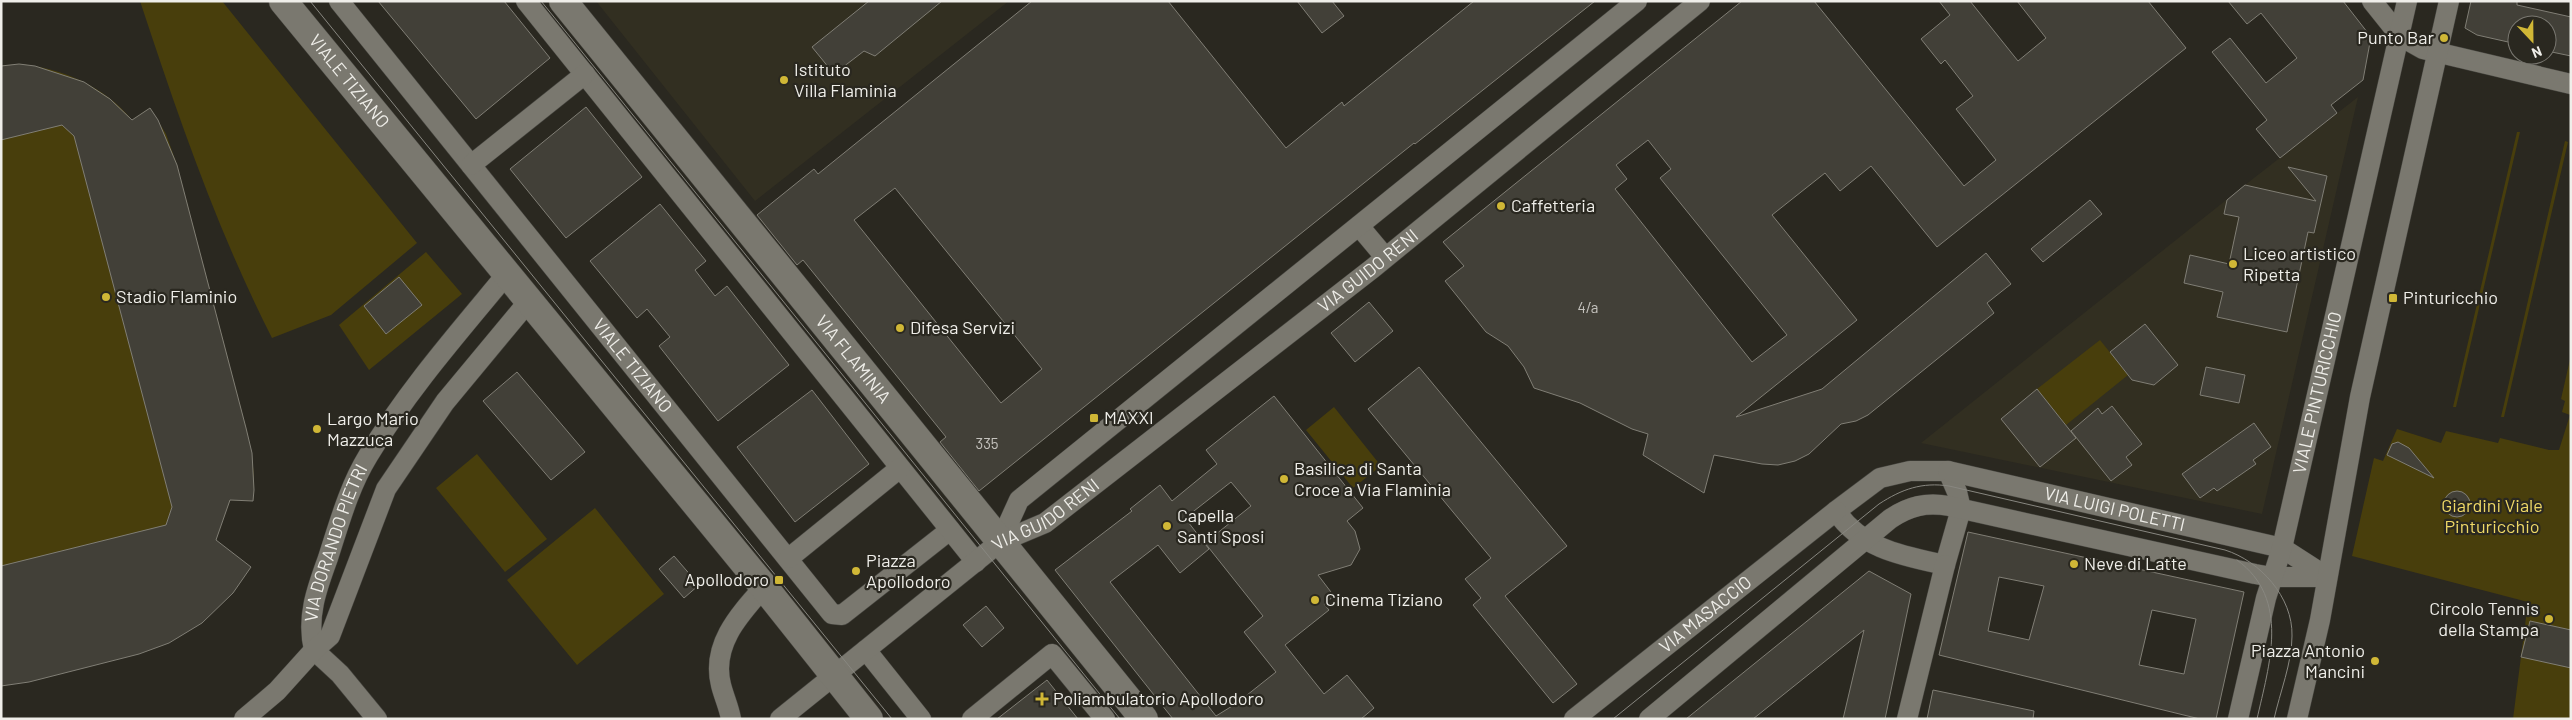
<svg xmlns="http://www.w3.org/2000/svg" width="2572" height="720" viewBox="0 0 2572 720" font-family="Barlow,sans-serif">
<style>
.built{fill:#322f21}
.green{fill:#483e0c}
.water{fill:#736626}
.building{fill:#424038;stroke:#807e75;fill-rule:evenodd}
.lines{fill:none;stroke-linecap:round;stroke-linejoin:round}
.street-casing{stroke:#474640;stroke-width:21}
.secondary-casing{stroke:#474640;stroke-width:29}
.street{stroke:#7a786f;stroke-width:20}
.secondary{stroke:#7a786f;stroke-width:28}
.tram{stroke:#888780;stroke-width:1}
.poi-dot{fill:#d0b736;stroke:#2a2820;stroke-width:2}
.labels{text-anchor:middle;stroke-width:4.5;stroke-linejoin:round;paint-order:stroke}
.number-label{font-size:15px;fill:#c4c2bd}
.poi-label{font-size:18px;fill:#efeee9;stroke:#2a2820;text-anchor:start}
.street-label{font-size:18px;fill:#efeee9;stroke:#2a2820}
.park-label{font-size:18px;fill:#efd866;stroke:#2a2820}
</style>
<rect width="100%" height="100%" fill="#2a2820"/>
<path class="built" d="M 596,1 L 1009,1 L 755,201 Z
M 2358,97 L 2262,514 L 1921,443 L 2245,185 Z"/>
<path class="green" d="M 140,1 L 222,1 L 417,243 L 331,315 L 272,338 C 217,230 178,116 140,1 Z
M 19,64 C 62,68 104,86 132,120 L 150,108 L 166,134 L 177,165 L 246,428 C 252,453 256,477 253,501 L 230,500 L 216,539 L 1,640 L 1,66 Z
M 2517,132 L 2520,132 L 2456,407 L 2453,407 Z
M 2565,141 L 2568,142 L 2504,417 L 2501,417 Z
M 426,252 L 462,294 L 369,370 L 339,325 Z
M 2100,340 L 2128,375 L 2066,425 L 2037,389 Z
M 2571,355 L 2571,719 L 2513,719 L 2528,602 L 2352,556 L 2374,458 L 2383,461 L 2397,429 L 2441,443 L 2446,431 L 2498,443 L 2500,438 L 2549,450 L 2559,450 L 2570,415 L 2562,412 L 2565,401 L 2561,399 Z
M 1334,407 L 1381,466 L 1353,488 L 1306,430 Z
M 477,454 L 547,539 L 505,572 L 436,488 Z
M 595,508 L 664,594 L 577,665 L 507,580 Z"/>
<path class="water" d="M2444 504a13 13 0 1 1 26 0a13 13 0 1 1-26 0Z"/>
<path class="building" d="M 378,1 L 504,1 L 550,58 L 476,119 Z
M 869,1 L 942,1 L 875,56 L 864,51 L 834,74 L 812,47 Z
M 1032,1 L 1168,1 L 1286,148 L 1342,102 L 1344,106 L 1474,1 L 1595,1 L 1415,144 L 1414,143 L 979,491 L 940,442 L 946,437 L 803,260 L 797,265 L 757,215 L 814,169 L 818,174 ZM 895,188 L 1042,369 L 1001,403 L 854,220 Z
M 1297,1 L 1332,1 L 1344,16 L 1322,33 Z
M 1742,1 L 1814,1 L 1964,186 L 1996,160 L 1956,109 L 1973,96 L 1945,60 L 1941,64 L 1921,39 L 1950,15 L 1939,1 L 1970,1 L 2018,61 L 2046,38 L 2017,1 L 2148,1 L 2186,48 L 1937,247 L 1871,166 L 1840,191 L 1825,173 L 1772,215 L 1857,320 L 1736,417 L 1822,389 L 1986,253 L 2011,284 L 1987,303 L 1994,313 L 1868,415 L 1856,421 L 1841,424 L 1809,454 L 1795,461 L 1778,465 L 1762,464 L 1714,455 L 1704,493 L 1643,455 L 1648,434 L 1632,429 L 1580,403 L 1534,388 L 1524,367 L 1508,346 L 1486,332 L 1445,281 L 1464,266 L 1443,242 ZM 1648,140 L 1671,169 L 1660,178 L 1787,335 L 1752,362 L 1615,189 L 1627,179 L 1616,165 Z
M 2228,1 L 2343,1 L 2371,37 L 2363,80 L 2331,105 L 2337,113 L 2280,158 L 2256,129 L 2267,120 L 2212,52 L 2230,38 L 2266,83 L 2297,58 L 2261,13 L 2247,24 Z
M 2471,1 L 2517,1 L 2517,5 L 2571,17 L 2571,56 L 2547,51 L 2547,25 L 2517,25 L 2517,44 L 2477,35 L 2465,28 Z
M 19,64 L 35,66 L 84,82 L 110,99 L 132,120 L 150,108 L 158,120 L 177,165 L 246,428 L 252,453 L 254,490 L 253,501 L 230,500 L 216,540 L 251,567 L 233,593 L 202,623 L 169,643 L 139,654 L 29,682 L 1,686 L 1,566 L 166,525 L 172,507 L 74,136 L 62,125 L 1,140 L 1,66 Z
M 586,107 L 642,177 L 566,238 L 510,169 Z
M 2288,167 L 2327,176 L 2314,233 L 2308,232 L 2287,332 L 2217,317 L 2223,292 L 2184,283 L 2190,255 L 2229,264 L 2239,217 L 2224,214 L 2227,200 L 2245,185 L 2316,201 Z
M 2090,200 L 2102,214 L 2043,262 L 2031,249 Z
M 660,204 L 706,261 L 695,270 L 715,296 L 727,286 L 789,365 L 718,421 L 659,346 L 670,337 L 647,309 L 637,318 L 590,261 Z
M 399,277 L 422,305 L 386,334 L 364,306 Z
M 1369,302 L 1393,331 L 1355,362 L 1331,333 Z
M 2145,324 L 2178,365 L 2154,385 L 2132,380 L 2110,352 Z
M 1419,367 L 1567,546 L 1505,596 L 1577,684 L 1553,703 L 1473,605 L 1481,598 L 1465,579 L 1491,558 L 1368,409 Z
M 2206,367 L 2245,375 L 2239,403 L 2200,395 Z
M 517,372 L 585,452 L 551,480 L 483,401 Z
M 2037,389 L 2076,438 L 2040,467 L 2001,419 Z
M 812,390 L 869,464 L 795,522 L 737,447 Z
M 1274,396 L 1363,508 L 1347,521 L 1355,531 L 1360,549 L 1351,565 L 1318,575 L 1334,596 L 1324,604 L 1329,610 L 1285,645 L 1324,694 L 1347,675 L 1374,708 L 1361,719 L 1173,719 L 1055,570 L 1132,511 L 1130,509 L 1160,485 L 1172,501 L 1217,464 L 1206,450 ZM 1231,482 L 1251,506 L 1205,543 L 1263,616 L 1244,632 L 1276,672 L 1237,703 L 1216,716 L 1110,582 L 1158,545 L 1180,573 L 1209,549 L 1185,518 Z
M 2112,406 L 2142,444 L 2126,457 L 2132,465 L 2111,481 L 2071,431 L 2098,408 L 2102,414 Z
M 2254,423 L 2271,447 L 2253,460 L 2256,464 L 2217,491 L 2214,488 L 2200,498 L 2182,474 Z
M 2398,442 L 2409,448 L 2434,478 L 2387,455 L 2392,444 Z
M2444 504a13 13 0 1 1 26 0a13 13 0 1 1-26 0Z
M 1968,532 L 2244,592 L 2216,719 L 2200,719 L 1939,655 ZM 1999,577 L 2044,586 L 2029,640 L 1988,631 ZM 2152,610 L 2196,619 L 2184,674 L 2139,665 Z
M 674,556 L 699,585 L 684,598 L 659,569 Z
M 1869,571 L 1911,594 L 1885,719 L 1843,719 L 1864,630 L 1753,719 L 1686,719 Z
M 986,606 L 1004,628 L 982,647 L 963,625 Z
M 2530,621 L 2571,630 L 2571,668 L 2521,657 Z
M 1047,680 L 1078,719 L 997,719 Z
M 1933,690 L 2034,711 L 2033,719 L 1927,719 Z"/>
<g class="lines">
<defs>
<g id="street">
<path id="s1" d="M 339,1 L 832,614 L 842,615 L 950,530"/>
<path d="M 526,1 L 976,562"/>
<path d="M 2372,1 L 2400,36 L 2423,49 L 2571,84"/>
<path d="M 471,165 L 585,74"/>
<path d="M 1359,226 L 1385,257"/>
<path d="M 1910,471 L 1948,471 L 1957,492 L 1961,509 L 1945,565 C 1904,556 1861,549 1836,511 L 1880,478 Z"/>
<path id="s2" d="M 1948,471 L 2282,548 L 2327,577"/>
<path d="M 1000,542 L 1019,500 L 1637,1"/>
<path d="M 789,558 L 900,468"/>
<path id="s3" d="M 314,650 C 306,617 317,588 328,558 C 339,524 349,487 368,456 C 407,391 458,333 506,275"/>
<path d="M 314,650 L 340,674 L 377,719"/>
<path d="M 866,650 L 921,719"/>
<path d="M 244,719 L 277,691 L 314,650 L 330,636 L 386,489 L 445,402 L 528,302"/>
<path d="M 731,719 C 729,707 724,697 721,685 C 711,645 739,615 764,587"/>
<path id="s4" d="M 780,719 L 1000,542 L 1045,523 L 1373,268 L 1700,1"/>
<path d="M 972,719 L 1052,654 L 1105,719"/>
<path id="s5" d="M 1574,719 L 1836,511"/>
<path d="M 1649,719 L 1890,519 C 1909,506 1926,502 1949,506 L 2255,574 L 2272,577 L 2327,577"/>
<path d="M 1907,719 L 1945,565"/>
<path id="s6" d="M 2238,719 L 2266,598 L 2282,548 L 2407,1"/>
<path d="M 2297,719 L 2320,620 L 2360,397 L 2449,1"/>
</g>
<g id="secondary">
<path id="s7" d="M 283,1 L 764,587 L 869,719"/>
<path id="s8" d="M 563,1 L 1144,719"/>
</g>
</defs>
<use href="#street" class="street-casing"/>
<use href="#secondary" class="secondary-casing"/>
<use href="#street" class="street"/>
<use href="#secondary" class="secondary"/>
<path class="tram" d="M 310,1 L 892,719
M 541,1 L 1120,719
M 2237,560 C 2291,599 2269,665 2257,719
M 1613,719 L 1879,504 C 1902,489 1922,482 1949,486 L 2225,550 C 2260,561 2293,597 2292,636 C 2292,663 2280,692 2274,719"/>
</g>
<g class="poi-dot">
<circle cx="2444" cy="38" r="5"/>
<circle cx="784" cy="80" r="5"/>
<circle cx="1501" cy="206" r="5"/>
<circle cx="2233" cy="264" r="5"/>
<circle cx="106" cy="297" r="5"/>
<rect x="2388" y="293" width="10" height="10" rx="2.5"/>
<circle cx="900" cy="328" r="5"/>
<rect x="1089" y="413" width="10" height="10" rx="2.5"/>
<circle cx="317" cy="429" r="5"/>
<circle cx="1284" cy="479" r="5"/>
<circle cx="1167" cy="526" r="5"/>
<circle cx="2074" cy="564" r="5"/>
<circle cx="856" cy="571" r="5"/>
<rect x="774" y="575" width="10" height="10" rx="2.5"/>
<circle cx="1315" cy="600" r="5"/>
<circle cx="2549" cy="619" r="5"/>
<circle cx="2375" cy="661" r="5"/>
<path d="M1039.5 691.5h5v5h5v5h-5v5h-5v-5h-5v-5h5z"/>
</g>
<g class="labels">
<g class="number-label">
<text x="1588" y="313">4/a</text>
<text x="987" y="449">335</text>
</g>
<g class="poi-label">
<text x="2434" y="44" text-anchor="end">Punto Bar</text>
<text x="794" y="76">Istituto<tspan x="794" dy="21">Villa Flaminia</tspan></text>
<text x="1511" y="212">Caffetteria</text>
<text x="2243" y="260">Liceo artistico<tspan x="2243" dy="21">Ripetta</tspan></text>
<text x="116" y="303">Stadio Flaminio</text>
<text x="2403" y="304">Pinturicchio</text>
<text x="910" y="334">Difesa Servizi</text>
<text x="1104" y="424">MAXXI</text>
<text x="327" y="425">Largo Mario<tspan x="327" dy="21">Mazzuca</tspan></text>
<text x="1294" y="475">Basilica di Santa<tspan x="1294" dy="21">Croce a Via Flaminia</tspan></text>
<text x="1177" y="522">Capella<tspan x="1177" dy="21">Santi Sposi</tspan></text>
<text x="866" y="567">Piazza<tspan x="866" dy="21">Apollodoro</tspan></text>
<text x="2084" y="570">Neve di Latte</text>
<text x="769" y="586" text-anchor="end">Apollodoro</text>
<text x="1325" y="606">Cinema Tiziano</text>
<text x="2539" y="615" text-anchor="end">Circolo Tennis<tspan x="2539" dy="21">della Stampa</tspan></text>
<text x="2365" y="657" text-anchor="end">Piazza Antonio<tspan x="2365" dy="21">Mancini</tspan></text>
<text x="1053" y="705">Poliambulatorio Apollodoro</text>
</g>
<g class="street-label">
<text dy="6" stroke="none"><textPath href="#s7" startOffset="104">VIALE TIZIANO</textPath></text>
<text dy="6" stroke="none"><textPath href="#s4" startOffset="741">VIA GUIDO RENI</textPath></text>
<text dy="6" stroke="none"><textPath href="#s8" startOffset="461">VIA FLAMINIA</textPath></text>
<text dy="6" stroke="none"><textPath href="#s1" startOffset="468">VIALE TIZIANO</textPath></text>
<text dy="6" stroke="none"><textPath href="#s6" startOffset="336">VIALE PINTURICCHIO</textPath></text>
<text dy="6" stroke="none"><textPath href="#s4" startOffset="336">VIA GUIDO RENI</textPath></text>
<text dy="6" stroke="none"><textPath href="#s2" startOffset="171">VIA LUIGI POLETTI</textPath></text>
<text dy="6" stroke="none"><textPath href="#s3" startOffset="111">VIA DORANDO PIETRI</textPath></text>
<text dy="6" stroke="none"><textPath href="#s5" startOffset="168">VIA MASACCIO</textPath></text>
</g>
<g class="park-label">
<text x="2492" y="512">Giardini Viale<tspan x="2492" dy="21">Pinturicchio</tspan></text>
</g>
</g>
<rect width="2572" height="720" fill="none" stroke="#efeee9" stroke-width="5"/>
<g transform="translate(2532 40) rotate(158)"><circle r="24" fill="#2a2820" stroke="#797770"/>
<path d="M0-4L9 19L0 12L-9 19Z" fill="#d0b736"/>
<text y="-8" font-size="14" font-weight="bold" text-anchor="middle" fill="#efeee9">N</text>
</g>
</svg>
